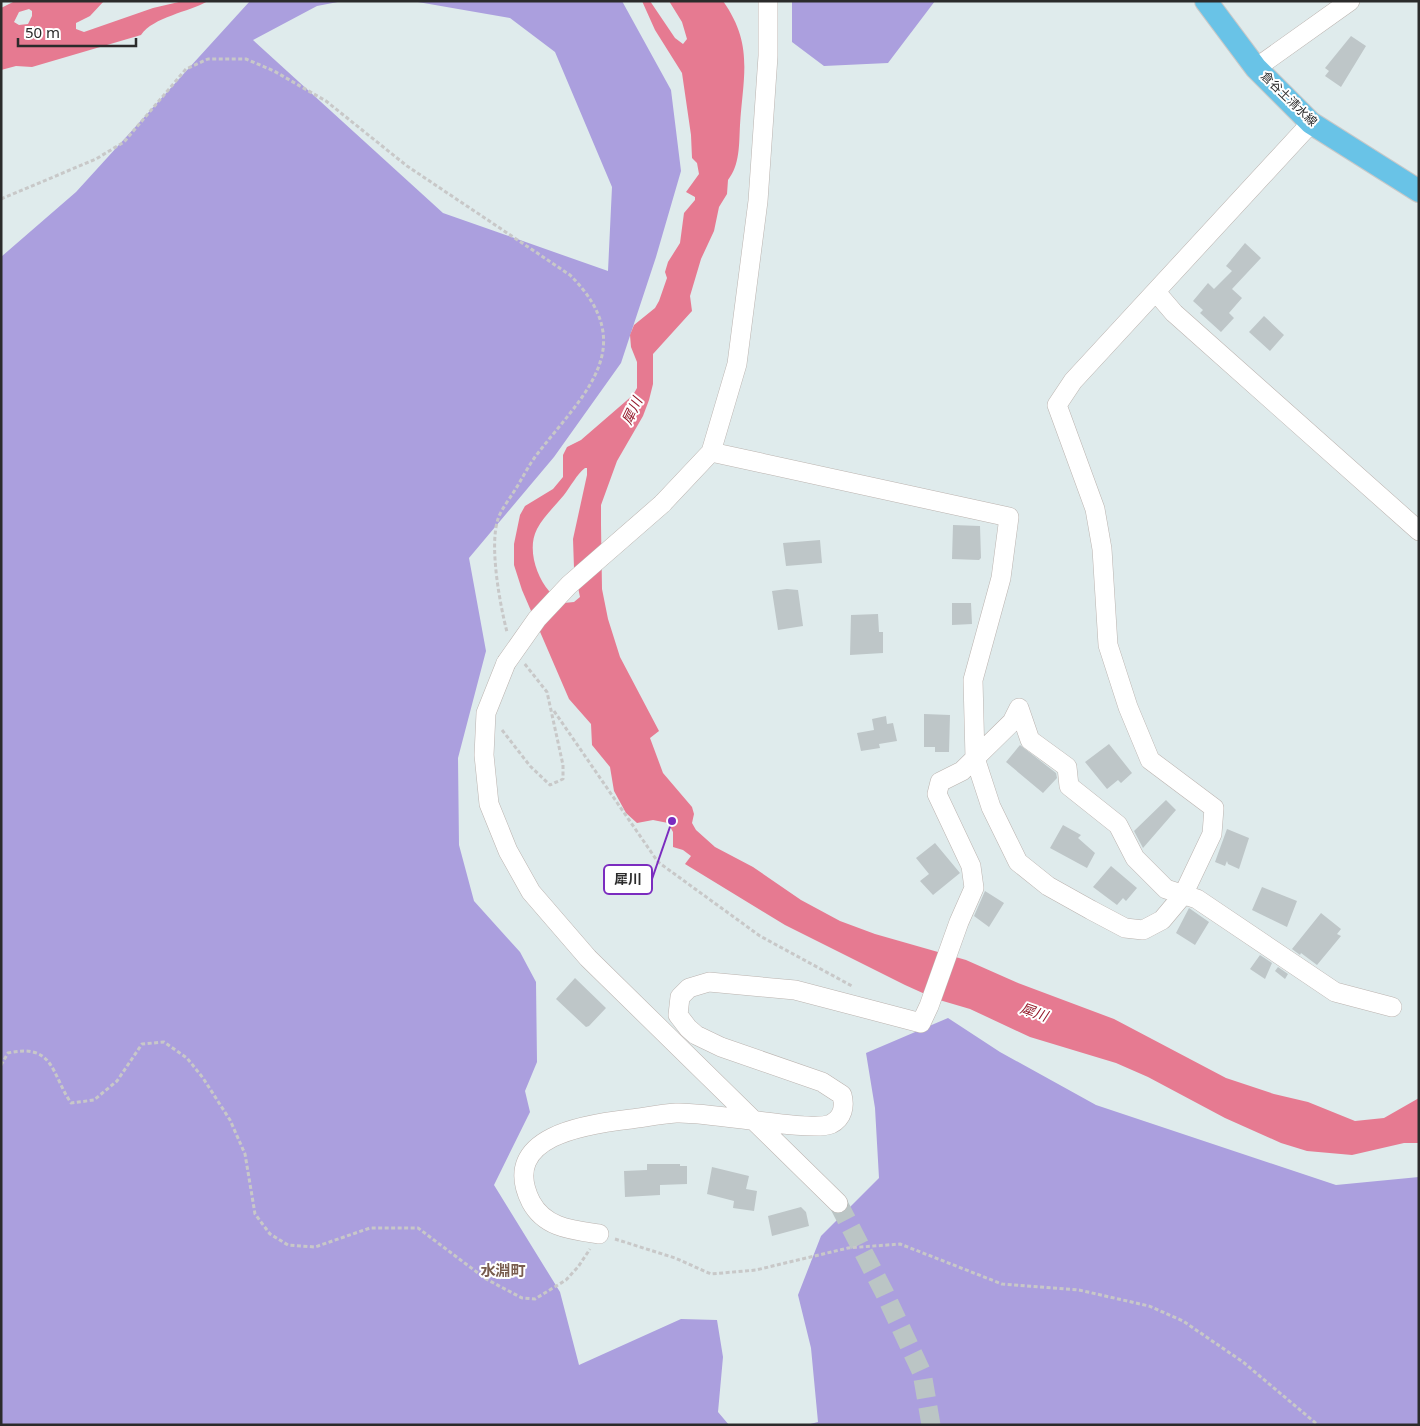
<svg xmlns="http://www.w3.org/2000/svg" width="1420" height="1426" viewBox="0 0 1420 1426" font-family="'Noto Sans','Noto Sans JP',sans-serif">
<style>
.green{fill:#ab9fde}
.water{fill:#e67a91;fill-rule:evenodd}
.building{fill:#bec6c8}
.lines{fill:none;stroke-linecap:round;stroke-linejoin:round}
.minor-tunnel{stroke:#bbc5c5;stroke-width:19;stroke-dasharray:19 9;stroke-linecap:butt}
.minor-casing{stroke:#bbb3af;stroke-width:20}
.major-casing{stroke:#c8c8c8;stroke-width:24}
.path{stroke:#c8c8c8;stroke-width:3;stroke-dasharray:4 2.5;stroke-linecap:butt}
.minor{stroke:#fff;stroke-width:19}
.major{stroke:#69c3e7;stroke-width:22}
.minor-bridge-casing{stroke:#bbb3af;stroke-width:20;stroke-linecap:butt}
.minor-bridge{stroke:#fff;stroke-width:19}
.labels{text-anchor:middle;stroke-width:4;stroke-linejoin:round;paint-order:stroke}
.street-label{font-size:12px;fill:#2b2b2b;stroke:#fff}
.water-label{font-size:14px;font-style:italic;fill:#931728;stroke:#fff}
.quarter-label{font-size:15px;font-weight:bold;fill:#795d4f;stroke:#fff}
.leader{fill:none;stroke:#7b2cbf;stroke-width:2}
.callout-dot{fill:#7b2cbf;stroke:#fff;stroke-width:2}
.callout{fill:#fff;stroke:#7b2cbf;stroke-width:2}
.callout-label{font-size:14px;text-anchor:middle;font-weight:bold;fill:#2b2b2b}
</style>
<rect width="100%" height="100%" fill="#dfebec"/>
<path class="green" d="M 250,1 L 343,1 L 317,6 L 253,40 L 443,213 L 608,271 L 612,187 L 555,52 L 510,18 L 412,1 L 622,1 L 671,90 L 681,171 L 656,257 L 621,363 L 554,457 L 469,558 L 486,651 L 458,758 L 459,845 L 474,901 L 520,952 L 536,982 L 537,1062 L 525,1091 L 530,1112 L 494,1185 L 560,1292 L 579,1365 L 681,1319 L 717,1320 L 723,1357 L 718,1412 L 729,1425 L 1,1425 L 1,257 L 76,192 Z
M 792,1 L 935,1 L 888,63 L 824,66 L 792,42 Z
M 948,1018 L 1000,1052 L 1096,1105 L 1336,1185 L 1419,1177 L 1419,1425 L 806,1425 L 818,1422 L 811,1348 L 798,1295 L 821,1236 L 879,1178 L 875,1108 L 866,1053 Z"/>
<path class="water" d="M 15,1 L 104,1 L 90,16 L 76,23 L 76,29 L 84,32 L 153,8 L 183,1 L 208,1 C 189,12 153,17 141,35 L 32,67 L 16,66 L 1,70 L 1,8 ZM 29,9 L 32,11 L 32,16 L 28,24 L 19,25 L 14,22 L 19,12 Z
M 642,1 L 650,1 L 675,38 L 683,44 L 687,39 L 682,22 L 669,1 L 723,1 C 754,45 743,76 740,125 C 739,144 740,165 728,180 L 727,194 L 719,207 L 714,231 L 701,259 L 690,296 L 692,311 L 653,354 L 653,384 L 649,400 L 643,416 L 617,461 L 601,505 L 601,525 L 602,589 L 608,619 L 620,657 L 659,731 L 650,738 L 663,773 L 692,807 L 694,814 L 692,823 L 696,830 L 715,847 L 753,867 L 801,900 L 840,921 L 875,934 L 966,960 L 1018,983 L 1114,1019 L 1226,1078 L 1274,1094 L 1308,1102 L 1355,1121 L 1384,1118 L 1419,1098 L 1419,1143 L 1404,1143 L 1352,1155 L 1307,1151 L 1281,1143 L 1225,1118 L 1148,1077 L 1116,1063 L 1030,1037 L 970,1009 L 936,999 L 905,985 L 785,925 L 685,864 L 691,856 L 683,850 L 673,847 L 673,832 L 668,823 L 653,820 L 637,823 L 626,813 L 614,791 L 610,767 L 592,745 L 591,724 L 569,699 L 522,590 L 514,565 L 514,544 L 520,515 L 525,506 L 553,489 L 563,477 L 563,455 L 567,447 L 581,440 L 633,395 L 637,388 L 637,362 L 631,347 L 630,335 L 634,325 L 655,308 L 659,301 L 667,278 L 665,272 L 668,262 L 680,243 L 684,213 L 695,200 L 695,197 L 686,192 L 699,174 L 697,163 L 692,158 L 691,135 L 682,73 L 655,30 ZM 585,468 L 587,468 L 587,475 L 573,539 L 574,568 L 580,597 L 574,602 L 564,603 C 560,599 553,596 549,591 C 536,576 527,548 537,529 C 544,516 555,506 564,495 C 571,486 577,474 585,468 Z"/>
<path class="building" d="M 1351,36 L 1366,46 L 1341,87 L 1325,76 L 1329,71 L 1325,68 Z
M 1245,243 L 1261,258 L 1232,289 L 1242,298 L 1229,313 L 1234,318 L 1221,332 L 1200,313 L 1203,310 L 1193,301 L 1208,283 L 1214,289 L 1232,271 L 1226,266 Z
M 1264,316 L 1284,335 L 1270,351 L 1249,332 Z
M 953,525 L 980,526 L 981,558 L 979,560 L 952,559 Z
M 820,540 L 822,563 L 786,566 L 783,543 Z
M 787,589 L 798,590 L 803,626 L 778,630 L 772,591 Z
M 952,603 L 971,603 L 972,624 L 952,625 Z
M 878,614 L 879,632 L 883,632 L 883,653 L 850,655 L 851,615 Z
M 924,714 L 950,715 L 949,752 L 935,752 L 935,747 L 924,747 Z
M 886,716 L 887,724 L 893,723 L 897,741 L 879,744 L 880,748 L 861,751 L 857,733 L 874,730 L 872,719 Z
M 1109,744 L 1132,773 L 1121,783 L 1118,780 L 1107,789 L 1085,762 Z
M 1020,745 L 1056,773 L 1057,778 L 1043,793 L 1006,762 Z
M 1166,800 L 1176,810 L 1143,848 L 1134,831 Z
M 1063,825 L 1081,835 L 1078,838 L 1095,853 L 1087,868 L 1050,848 Z
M 1227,829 L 1249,838 L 1239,869 L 1228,864 L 1227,861 L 1225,866 L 1215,862 Z
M 935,843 L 960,873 L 933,895 L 920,881 L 929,874 L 916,858 Z
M 1111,866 L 1137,888 L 1126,901 L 1123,898 L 1117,905 L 1093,887 Z
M 1262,887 L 1297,901 L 1287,927 L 1252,910 Z
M 985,891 L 1004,903 L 989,927 L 974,916 Z
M 1189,908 L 1209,922 L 1195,945 L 1176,933 Z
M 1321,913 L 1341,929 L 1337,934 L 1341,936 L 1317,965 L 1301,953 L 1300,955 L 1292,949 Z
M 1260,955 L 1272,963 L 1265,979 L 1250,969 Z
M 1278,967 L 1288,974 L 1285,979 L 1275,971 Z
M 575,978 L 606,1008 L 589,1026 L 586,1027 L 556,999 Z
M 647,1164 L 680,1164 L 680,1166 L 687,1166 L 687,1184 L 660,1185 L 660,1195 L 625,1197 L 624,1171 L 647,1170 Z
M 712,1167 L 749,1176 L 746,1189 L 757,1191 L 754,1211 L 733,1208 L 734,1201 L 707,1194 Z
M 801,1207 L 806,1212 L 809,1226 L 772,1236 L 768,1216 Z"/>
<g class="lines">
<path class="minor-tunnel" d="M 838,1203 L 885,1294 L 922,1373 L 931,1425"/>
<defs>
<path id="minor" d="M 1256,68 L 1350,1
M 1156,292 L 1174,313 L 1419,531
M 711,452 L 1009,517 L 1001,578 L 973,680 L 975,758 L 991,807 L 1018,862 L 1048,886 L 1091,910 L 1125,928 L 1143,930 L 1162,920 L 1183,895 L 1212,834 L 1214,808 L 1150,760 L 1128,707 L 1108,645 L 1102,549 L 1095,509 L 1057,405 L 1073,381 L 1311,123
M 662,504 L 711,452 L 737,364 L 758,201 L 768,56 L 768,1
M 506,663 L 486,713 L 484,755 L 489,804 L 508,851 L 531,892 L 588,958 L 838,1203
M 599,1234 C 572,1230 545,1228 531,1202 C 498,1136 587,1124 631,1119 C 646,1117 661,1114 676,1113 C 708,1111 811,1133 831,1124 C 843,1118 845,1106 842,1095 L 822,1082 L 721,1047 L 696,1035 L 688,1028 L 678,1015 L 680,997 L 689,988 L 709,982 L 795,990 L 921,1023 L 929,1006 L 959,922 L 974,888 L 971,866 L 937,794 L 940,782 L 962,771 L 1012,722 L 1019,708 L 1030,740 L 1067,767 L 1069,786 L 1118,825 L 1135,858 L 1166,889 L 1197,899 L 1335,992 L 1392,1007"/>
<path id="major" d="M 1206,1 L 1256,68 L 1311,123 L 1419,191"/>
</defs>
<use href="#minor" class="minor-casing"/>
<use href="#major" class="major-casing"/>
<path class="path" d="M 1,199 L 96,159 L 124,142 L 186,69 L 208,59 L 246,59 L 274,71 L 326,101 L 407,166 L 570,275 C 643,348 581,396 535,457 C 527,468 521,481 513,493 C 508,501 501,510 498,519 C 489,546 500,605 507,632
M 554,711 L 658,862 L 760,936 L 852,986
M 502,730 L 530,766 L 550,785 L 563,779 L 563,765 L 547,692 L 524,663
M 1,1065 L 8,1053 C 54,1043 51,1073 71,1103 L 94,1100 L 117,1081 L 142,1044 L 164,1042 L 187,1058 L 203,1078 L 230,1120 L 245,1154 L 255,1214 L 270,1234 L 288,1245 L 315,1247 L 370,1228 L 418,1228 L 486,1279 L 522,1298 L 535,1299 L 566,1280 L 578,1267 L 590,1249
M 615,1239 L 675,1258 L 711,1274 L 756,1270 L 848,1248 L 900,1244 L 1002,1284 L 1079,1290 L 1149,1306 L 1183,1321 L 1243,1362 L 1318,1425"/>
<use href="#minor" class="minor"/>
<use href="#major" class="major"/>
<defs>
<path id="minor-bridge" d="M 506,663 L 537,619 L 569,585 L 662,504"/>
</defs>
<use href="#minor-bridge" class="minor-bridge-casing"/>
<use href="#minor-bridge" class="minor-bridge"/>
</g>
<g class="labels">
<g class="street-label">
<text transform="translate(1289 99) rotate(44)" y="4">倉谷土清水線</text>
</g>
<g class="water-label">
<text transform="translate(632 411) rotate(-65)" y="5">犀川</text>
<text transform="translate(1034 1012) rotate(19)" y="5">犀川</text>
</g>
<g class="quarter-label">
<text x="503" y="1276">水淵町</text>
</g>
</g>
<path class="leader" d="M672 821L652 879"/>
<circle class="callout-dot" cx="672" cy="821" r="5"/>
<rect class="callout" x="604" y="865" width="48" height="29" rx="5"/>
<g class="callout-label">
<text x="628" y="884">犀川</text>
</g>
<rect width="1420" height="1426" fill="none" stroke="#2b2b2b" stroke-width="5"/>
<path d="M18 38v8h118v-8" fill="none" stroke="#2b2b2b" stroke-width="2.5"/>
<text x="25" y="38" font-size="15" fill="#2b2b2b" stroke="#ffffff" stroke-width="4" paint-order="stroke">50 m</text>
</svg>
